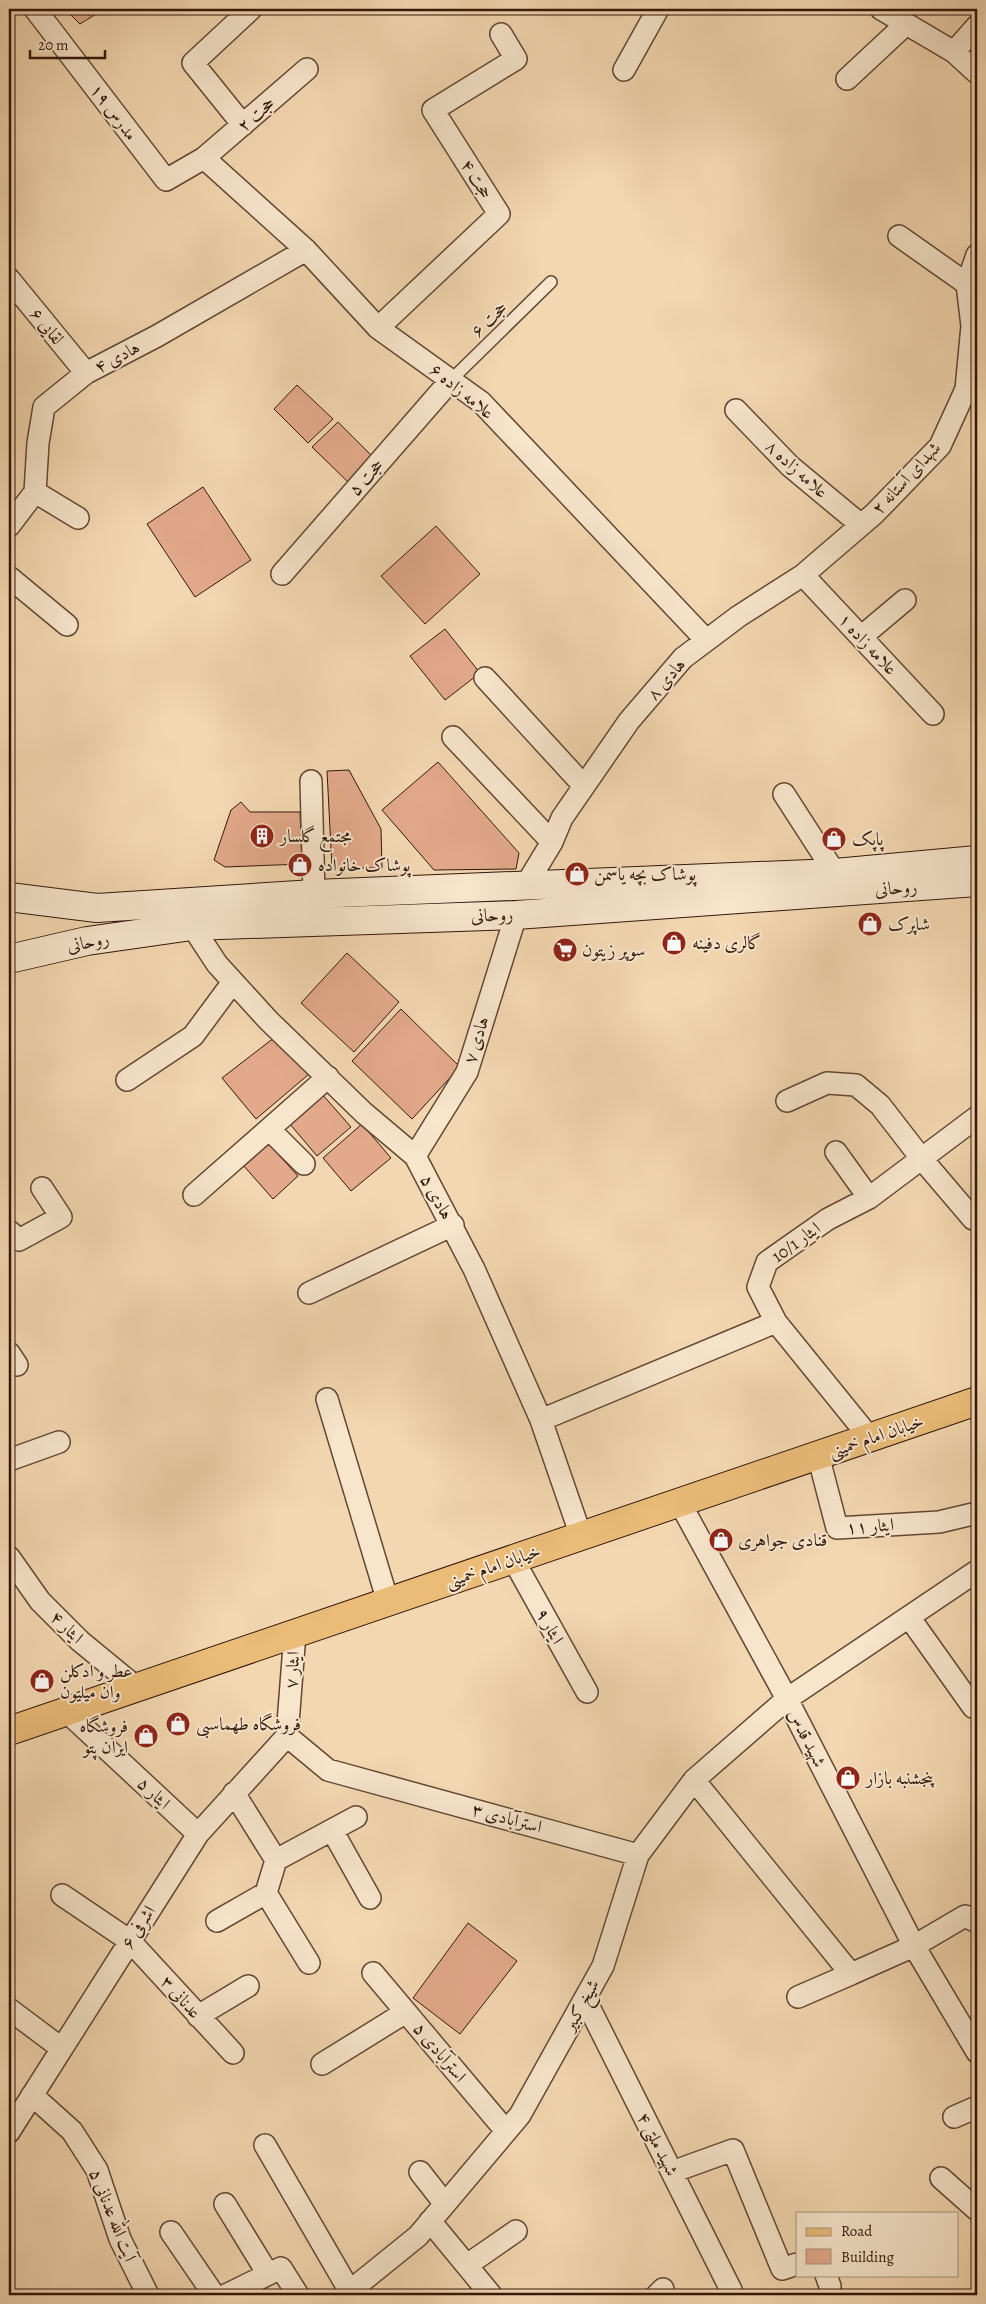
<svg xmlns="http://www.w3.org/2000/svg" width="986" height="2304" viewBox="0 0 986 2304" font-family="Alegreya,Amiri,serif">
<style>
.building{fill:#e2a98a;stroke:#32170c}
.lines{fill:none;stroke-linecap:round;stroke-linejoin:round}
.lane-casing{stroke:#624735;stroke-width:14}
.street-casing{stroke:#624735;stroke-width:24}
.secondary-casing{stroke:#32170c;stroke-width:30}
.primary-casing{stroke:#32170c;stroke-width:30}
.lane{stroke:#f7e5cc;stroke-width:11}
.street{stroke:#f7e5cc;stroke-width:21}
.secondary{stroke:#f7e5cc;stroke-width:28}
.primary{stroke:#eabc78;stroke-width:28}
.labels{text-anchor:middle;stroke-width:4;stroke-linejoin:round;paint-order:stroke}
.street-label{font-size:18px;fill:#32170c;stroke:#f7e5cc}
.poi-label{font-size:18px;fill:#32170c;stroke:#f7e5cc;text-anchor:start}
</style>
<rect width="100%" height="100%" fill="#f3d7b0"/>
<filter id="stains"><feTurbulence type="fractalNoise" baseFrequency=".004" numOctaves="4"/><feColorMatrix values="0 0 0 0 .2 0 0 0 0 .09 0 0 0 0 .02 0 0 0 .5 -.17"/></filter>
<radialGradient id="worn" r=".72"><stop offset=".6" stop-color="#630" stop-opacity="0"/><stop offset="1" stop-color="#630" stop-opacity=".3"/></radialGradient>
<path class="building" d="M 65,9 L 104,9 L 80,24 Z
M 297,385 L 333,419 L 308,443 L 274,409 Z
M 338,422 L 375,459 L 350,484 L 312,447 Z
M 203,487 L 251,560 L 195,597 L 147,524 Z
M 436,526 L 480,574 L 425,624 L 381,576 Z
M 445,629 L 480,673 L 445,700 L 410,656 Z
M 438,762 L 519,853 L 516,869 L 434,870 L 382,810 Z
M 349,770 L 381,829 L 382,868 L 332,868 L 327,771 Z
M 241,802 L 250,812 L 300,812 L 302,864 L 225,867 L 214,860 L 231,810 Z
M 347,953 L 399,1002 L 354,1052 L 301,1003 Z
M 401,1009 L 460,1067 L 412,1119 L 352,1061 Z
M 279,1034 L 315,1069 L 256,1119 L 222,1078 Z
M 322,1094 L 351,1127 L 317,1156 L 289,1123 Z
M 362,1124 L 391,1158 L 351,1191 L 323,1158 Z
M 267,1142 L 298,1176 L 273,1199 L 243,1165 Z
M 468,1923 L 517,1961 L 460,2034 L 413,1998 Z"/>
<g class="lines">
<defs>
<path id="lane" d="M 451,380 L 551,282"/>
<path id="street" d="M 35,9 L 166,180 L 204,158 L 307,69
M 881,9 L 954,52 L 977,73
M 954,52 L 977,26
M 624,70 L 658,9
M 847,79 L 906,24
M 243,125 L 193,63 L 251,9
M 204,158 L 306,250 L 378,328 L 481,402 L 706,640
M 899,236 L 967,284
M 9,279 L 86,373
M 378,328 L 499,214 L 433,110 L 516,59 L 501,34
M 736,410 L 790,466 L 861,525
M 35,492 L 78,518
M 9,526 L 35,492 L 38,443 L 44,407 L 86,373 L 157,336 L 306,250
M 282,574 L 451,380
M 803,575 L 933,714
M 9,577 L 67,625
M 861,637 L 905,600
M 485,678 L 584,786
M 453,737 L 552,842
M 311,781 L 314,894
M 784,794 L 835,873
M 526,885 L 552,842 L 562,818 L 629,721 L 683,658 L 739,616 L 803,575 L 874,514 L 940,446 L 966,389 L 972,326 L 967,284 L 977,255
M 192,926 L 217,964 L 269,1021 L 364,1113 L 415,1156 L 474,1269 L 541,1420 L 581,1536
M 127,1080 L 193,1036 L 233,982
M 787,1101 L 827,1083 L 856,1085 L 880,1105 L 921,1158 L 973,1219
M 269,1129 L 304,1164
M 836,1152 L 869,1198
M 415,1156 L 467,1072 L 516,915
M 194,1195 L 328,1077
M 9,1231 L 19,1240 L 61,1217 L 42,1188
M 309,1293 L 453,1225
M 9,1353 L 17,1365
M 327,1399 L 388,1602
M 541,1420 L 776,1322
M 870,1438 L 776,1322 L 758,1287 L 767,1262 L 828,1219 L 869,1198 L 977,1117
M 818,1455 L 837,1528 L 939,1522 L 977,1513
M 9,1460 L 59,1442
M 680,1503 L 787,1699 L 914,1946 L 977,2052
M 9,1557 L 40,1601 L 80,1641 L 136,1687
M 513,1559 L 587,1692
M 909,1617 L 973,1707 L 977,1706
M 66,1711 L 198,1834
M 287,1736 L 328,1770 L 638,1855
M 287,1736 L 294,1646 L 292,1634
M 694,1780 L 851,1974 L 914,1946 L 965,1916 L 977,1922
M 234,1793 L 276,1860
M 332,1830 L 370,1898
M 62,1895 L 130,1941 L 233,2053
M 217,1921 L 266,1893
M 309,1963 L 266,1893 L 276,1860 L 356,1817
M 373,1973 L 506,2131
M 798,1997 L 851,1974
M 585,1999 L 731,2290
M 9,2009 L 61,2048
M 198,2016 L 248,1986
M 322,2064 L 406,2012
M 32,2095 L 72,2131 L 97,2170 L 120,2239 L 148,2295
M 954,2117 L 977,2107
M 9,2132 L 198,1834 L 287,1736
M 265,2145 L 352,2295
M 420,2172 L 445,2204
M 672,2172 L 733,2150 L 782,2269 L 797,2264
M 941,2178 L 977,2210
M 225,2204 L 268,2274
M 430,2221 L 491,2295
M 171,2232 L 214,2295
M 467,2265 L 516,2231
M 826,2275 L 830,2286
M 226,2295 L 281,2268 L 298,2295
M 345,2295 L 418,2236 L 520,2115 L 603,1966 L 638,1855 L 694,1780 L 787,1699 L 977,1571
M 657,2295 L 663,2289"/>
<path id="secondary" d="M 9,897 L 97,908 L 314,894 L 835,873 L 977,860
M 9,959 L 87,941 L 192,926 L 516,915 L 977,882"/>
<path id="primary" d="M 9,1731 L 977,1401"/>
</defs>
<use href="#lane" class="lane-casing"/>
<use href="#street" class="street-casing"/>
<use href="#secondary" class="secondary-casing"/>
<use href="#primary" class="primary-casing"/>
<use href="#lane" class="lane"/>
<use href="#street" class="street"/>
<use href="#secondary" class="secondary"/>
<use href="#primary" class="primary"/>
</g>
<defs>
<symbol id="building-disc" viewBox="-11 -11 22 22"><circle r="9.5" fill="#8f2418" stroke="#f7e5cc"/><path d="M-4-6H4V6H1V3H-1V6H-4ZM-2.5-4.3h1.7v1.8h-1.7ZM.8-4.3h1.7v1.8H.8ZM-2.5-1h1.7V.8h-1.7ZM.8-1h1.7V.8H.8Z" fill="#fff"/></symbol>
<symbol id="shop-disc" viewBox="-11 -11 22 22"><circle r="9.5" fill="#8f2418" stroke="#f7e5cc"/><path d="M-5-2.5h2.3a2.7 3.5 0 0 1 5.4 0H5L5.5 6h-11ZM-1.5-2.5h3a1.5 2.3 0 0 0-3 0Z" fill="#fff"/></symbol>
<symbol id="supermarket-disc" viewBox="-11 -11 22 22"><circle r="9.5" fill="#8f2418" stroke="#f7e5cc"/><path d="M-6-5.5h2.5l.6 2H6L4.5 2H-2.5L-4.4-4H-6ZM-1.5 3.2a1.3 1.3 0 1 0 .1 0ZM3 3.2a1.3 1.3 0 1 0 .1 0Z" fill="#fff"/></symbol>
</defs>
<g fill-rule="evenodd">
<use href="#building-disc" x="248" y="822" width="28" height="28"/>
<use href="#shop-disc" x="820" y="825" width="28" height="28"/>
<use href="#shop-disc" x="286" y="851" width="28" height="28"/>
<use href="#shop-disc" x="563" y="860" width="28" height="28"/>
<use href="#shop-disc" x="856" y="910" width="28" height="28"/>
<use href="#shop-disc" x="660" y="929" width="28" height="28"/>
<use href="#supermarket-disc" x="551" y="936" width="28" height="28"/>
<use href="#shop-disc" x="707" y="1526" width="28" height="28"/>
<use href="#shop-disc" x="28" y="1667" width="28" height="28"/>
<use href="#shop-disc" x="164" y="1710" width="28" height="28"/>
<use href="#shop-disc" x="132" y="1722" width="28" height="28"/>
<use href="#shop-disc" x="834" y="1764" width="28" height="28"/>
</g>
<g class="labels">
<g class="street-label">
<text transform="translate(114 112) rotate(53)" y="6">مدرس ۱۹</text>
<text transform="translate(256 114) rotate(-41)" y="6">حجت ۲</text>
<text transform="translate(477 179) rotate(58)" y="6">حجت ۴</text>
<text transform="translate(489 319) rotate(-44)" y="6">حجت ۶</text>
<text transform="translate(47 326) rotate(51)" y="6">لقایی ۶</text>
<text transform="translate(117 357) rotate(-28)" y="6">هادی ۴</text>
<text transform="translate(462 391) rotate(39)" y="6">علامه زاده ۶</text>
<text transform="translate(797 469) rotate(42)" y="6">علامه زاده ۸</text>
<text transform="translate(366 477) rotate(-49)" y="6">حجت ۵</text>
<text transform="translate(906 478) rotate(-47)" y="6">شهدای آستانه ۲</text>
<text transform="translate(868 644) rotate(47)" y="6">علامه زاده ۱</text>
<text transform="translate(666 679) rotate(-49)" y="6">هادی ۸</text>
<text transform="translate(896 888) rotate(-4)" y="6">روحانی</text>
<text transform="translate(492 915) rotate(-2)" y="6">روحانی</text>
<text transform="translate(88 942) rotate(-11)" y="6">روحانی</text>
<text transform="translate(476 1040) rotate(-73)" y="6">هادی ۷</text>
<text transform="translate(437 1197) rotate(61)" y="6">هادی ۵</text>
<text transform="translate(796 1242) rotate(-36)" y="6">ایثار 10/1</text>
<text transform="translate(876 1436) rotate(-19)" y="6">خیابان امام خمینی</text>
<text transform="translate(870 1526) rotate(-4)" y="6">ایثار ۱۱</text>
<text transform="translate(493 1566) rotate(-19)" y="6">خیابان امام خمینی</text>
<text transform="translate(550 1626) rotate(61)" y="6">ایثار ۹</text>
<text transform="translate(67 1627) rotate(44)" y="6">ایثار ۴</text>
<text transform="translate(292 1670) rotate(-86)" y="6">ایثار ۷</text>
<text transform="translate(807 1738) rotate(63)" y="6">شهید قدس</text>
<text transform="translate(154 1793) rotate(43)" y="6">ایثار ۵</text>
<text transform="translate(507 1818) rotate(15)" y="6">استرآبادی ٣</text>
<text transform="translate(138 1927) rotate(-57)" y="6">اشرفی ۶</text>
<text transform="translate(181 1997) rotate(48)" y="6">عدنانی ۳</text>
<text transform="translate(581 2005) rotate(-61)" y="6">شیخ کبیر</text>
<text transform="translate(440 2052) rotate(50)" y="6">استرآبادی ۵</text>
<text transform="translate(658 2144) rotate(63)" y="6">شهید ملتی ۴</text>
<text transform="translate(113 2215) rotate(68)" y="6">آیت الله عدنانی ۵</text>
</g>
<g class="poi-label">
<text x="280" y="842">مجتمع گلسار</text>
<text x="852" y="845">پاپک</text>
<text x="318" y="871">پوشاک خانواده</text>
<text x="594" y="880">پوشاک بچه یاسمن</text>
<text x="888" y="930">شاپرک</text>
<text x="692" y="949">گالری دفینه</text>
<text x="582" y="956">سوپر زیتون</text>
<text x="738" y="1546">قنادی جواهری</text>
<text x="60" y="1677">عطر و ادکلن<tspan x="60" dy="21">وان میلیون</tspan></text>
<text x="196" y="1730">فروشگاه طهماسبی</text>
<text x="128" y="1732" text-anchor="end">فروشگاه<tspan x="128" dy="21">ایران پتو</tspan></text>
<text x="866" y="1784">پنجشنبه بازار</text>
</g>
</g>
<rect width="986" height="2304" fill="none" stroke="#f3d7b0" stroke-width="30"/>
<rect x="10" y="10" width="966" height="2284" fill="none" stroke="#32170c" stroke-width="2.5"/>
<rect x="15" y="15" width="956" height="2274" fill="none" stroke="#32170c"/>
<rect x="796" y="2212" width="162" height="65" fill="#f7e5cc" stroke="#a8937f"/>
<rect x="806" y="2228" width="25" height="8" fill="#eabc78" stroke="#a8937f"/>
<text x="841" y="2236" font-size="15" fill="#32170c">Road</text>
<rect x="806" y="2249" width="25" height="15" fill="#e2a98a" stroke="#a8937f"/>
<text x="841" y="2262" font-size="15" fill="#32170c">Building</text>
<path d="M30 50v8h75v-8" fill="none" stroke="#32170c" stroke-width="2.5"/>
<text x="38" y="50" font-size="15" fill="#32170c" stroke="#f7e5cc" stroke-width="4" paint-order="stroke">20 m</text>
<rect width="100%" height="100%" filter="url(#stains)"/>
<rect width="100%" height="100%" fill="url(#worn)"/>
</svg>
